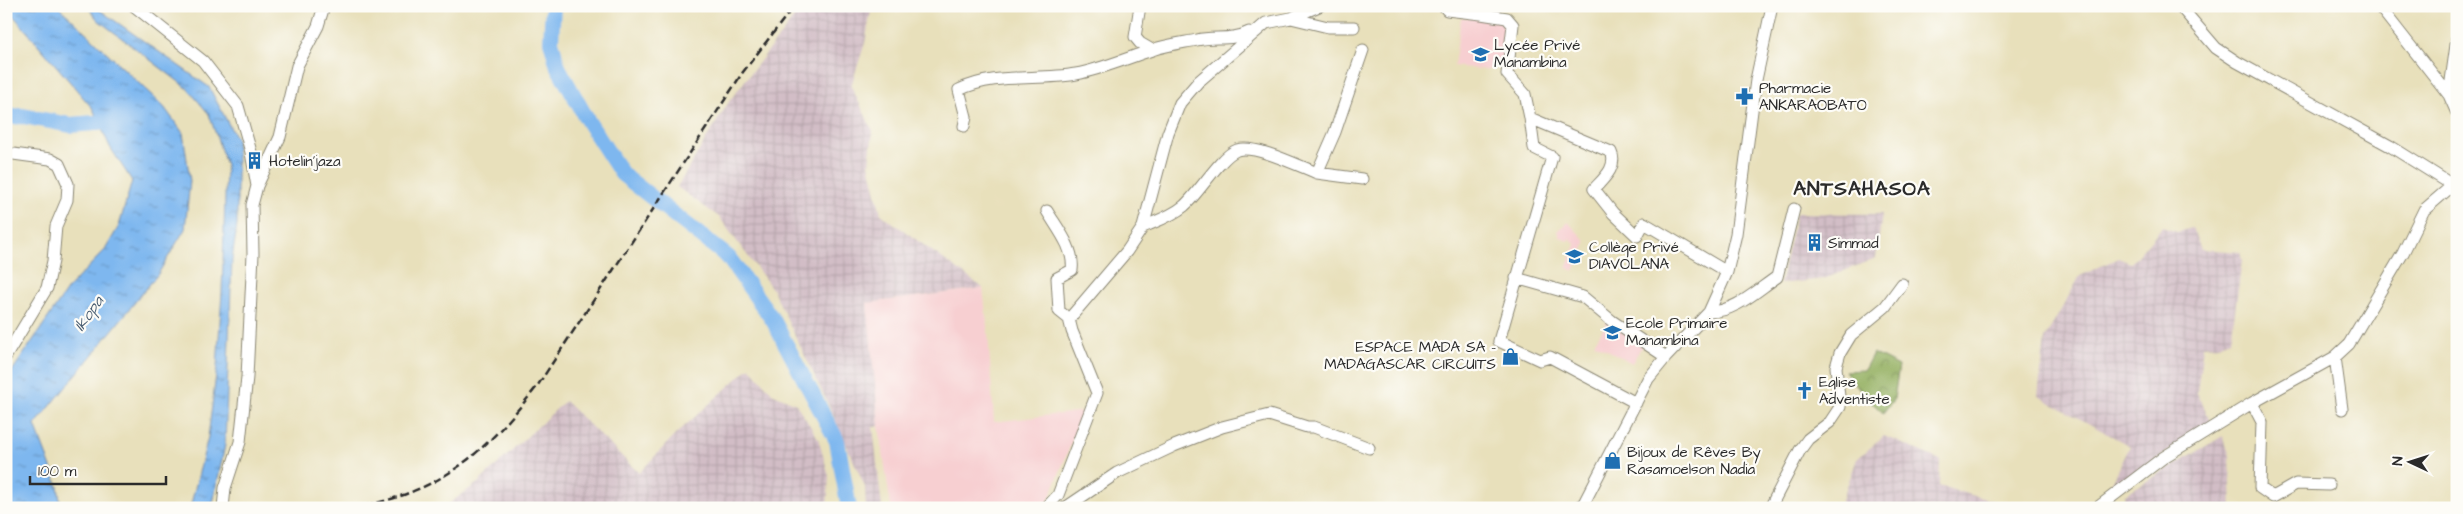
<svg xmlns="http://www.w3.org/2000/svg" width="2463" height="514" viewBox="0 0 2463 514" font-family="'Architects Daughter',sans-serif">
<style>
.built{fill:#f7cfd1}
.industrial{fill:url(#industrial-grid)}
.forest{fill:url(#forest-crowns);stroke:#606e46}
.water{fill:url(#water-ripples);stroke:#54718d}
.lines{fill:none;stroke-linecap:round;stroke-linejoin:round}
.river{stroke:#7eb7ef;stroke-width:16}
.minor-casing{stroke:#8a8673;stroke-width:13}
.minor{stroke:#fff;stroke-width:11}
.rail{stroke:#2b2b2b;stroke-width:2.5;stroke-dasharray:8 4;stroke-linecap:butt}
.labels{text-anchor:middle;stroke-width:4.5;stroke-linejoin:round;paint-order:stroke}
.poi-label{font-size:15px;fill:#2b2b2b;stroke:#fdfcf7;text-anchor:start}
.water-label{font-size:16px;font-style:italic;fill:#485c70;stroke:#fdfcf7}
.district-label{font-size:20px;font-weight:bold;letter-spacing:1px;fill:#2b2b2b;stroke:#fdfcf7}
</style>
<defs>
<pattern id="industrial-grid" width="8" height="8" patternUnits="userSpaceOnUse" patternTransform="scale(1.25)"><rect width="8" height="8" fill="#d2bdc6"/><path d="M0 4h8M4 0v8" fill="none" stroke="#b4a3aa"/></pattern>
<pattern id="forest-crowns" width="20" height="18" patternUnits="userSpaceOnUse" patternTransform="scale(1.25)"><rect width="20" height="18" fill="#94b062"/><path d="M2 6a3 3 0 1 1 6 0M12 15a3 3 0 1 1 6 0" fill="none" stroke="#798f51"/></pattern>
<pattern id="water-ripples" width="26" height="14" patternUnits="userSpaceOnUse" patternTransform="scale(1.25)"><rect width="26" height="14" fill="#7eb7ef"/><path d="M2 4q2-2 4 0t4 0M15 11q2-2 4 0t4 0" fill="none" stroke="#6795c2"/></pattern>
</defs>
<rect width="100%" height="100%" fill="#fdfcf7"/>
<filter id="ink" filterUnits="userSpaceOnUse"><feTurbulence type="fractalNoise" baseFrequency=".02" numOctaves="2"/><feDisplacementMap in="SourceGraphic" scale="10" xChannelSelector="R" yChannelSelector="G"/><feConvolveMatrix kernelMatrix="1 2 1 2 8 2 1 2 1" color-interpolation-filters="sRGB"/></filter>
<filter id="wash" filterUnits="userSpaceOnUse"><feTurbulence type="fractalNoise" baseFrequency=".0096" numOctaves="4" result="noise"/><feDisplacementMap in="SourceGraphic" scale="20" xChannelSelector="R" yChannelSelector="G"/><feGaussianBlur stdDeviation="1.12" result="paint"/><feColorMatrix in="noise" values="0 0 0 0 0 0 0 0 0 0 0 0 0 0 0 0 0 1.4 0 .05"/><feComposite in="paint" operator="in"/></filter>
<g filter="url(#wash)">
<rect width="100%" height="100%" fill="#e8e0bb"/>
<path class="built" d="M 1461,18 L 1483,18 L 1506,22 L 1509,26 L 1503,66 L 1487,70 L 1454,66 Z
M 1568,222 L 1585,240 L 1585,245 L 1574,271 L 1567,268 L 1575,244 L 1570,238 L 1567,241 L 1560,237 L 1558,231 Z
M 983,288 L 988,332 L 994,422 L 1084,411 L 1048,502 L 1040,508 L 891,508 L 879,426 L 867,303 Z
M 1608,321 L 1642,346 L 1632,363 L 1594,343 Z"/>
<path class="industrial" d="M 803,6 L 872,6 L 865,43 L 851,86 L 873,131 L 869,164 L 881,214 L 983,288 L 867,303 L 879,426 L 873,427 L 882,508 L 866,508 L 865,487 L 830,408 L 773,290 L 719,217 L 677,187 L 730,100 Z
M 1796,213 L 1882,214 L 1876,258 L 1824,279 L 1780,284 Z
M 2162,227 L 2177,232 L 2192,228 L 2201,249 L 2240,252 L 2242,260 L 2231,340 L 2218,345 L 2203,346 L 2197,393 L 2212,423 L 2108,491 L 2130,446 L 2038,396 L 2045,338 L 2080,276 L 2118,258 L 2131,263 Z
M 750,367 L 772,393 L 796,404 L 818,438 L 829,476 L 827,508 L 443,508 L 479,482 L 565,401 L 639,473 L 676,434 Z
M 1884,436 L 1940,460 L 1939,486 L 2018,508 L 1839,508 L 1857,459 Z
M 2223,436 L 2230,456 L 2232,508 L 2122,508 L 2125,494 Z"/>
<path class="forest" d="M 1873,353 L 1899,366 L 1894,399 L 1883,413 L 1862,393 L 1845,371 L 1864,370 Z"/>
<path class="water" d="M 58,6 L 164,107 L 183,133 L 190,181 L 185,229 L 158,274 L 35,425 L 58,486 L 61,508 L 6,508 L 6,380 L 69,287 L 105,250 L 119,226 L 132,181 L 110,147 L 93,109 L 6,7 Z
M 87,6 L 94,6 L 209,87 L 237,140 L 237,225 L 232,260 L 225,445 L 212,508 L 190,508 L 208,437 L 217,367 L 222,292 L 226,165 L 209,114 L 187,88 L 98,20 Z"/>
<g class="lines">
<path class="river" d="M 553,6 L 551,41 L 558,67 L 589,123 L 622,174 L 728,257 L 773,320 L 837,441 L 849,508
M 6,117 L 23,116 L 70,125 L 120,121"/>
</g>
</g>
<g filter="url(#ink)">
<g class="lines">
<defs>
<path id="minor" d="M 134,6 L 203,61 L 238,106 L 251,152 L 257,186
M 1140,6 L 1135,37 L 1140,43 L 1152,50
M 1444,6 L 1447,10 L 1481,14 L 1489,6
M 2180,6 L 2216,48 L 2237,62 L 2390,146 L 2446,181 L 2457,184
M 2379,6 L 2449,95 L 2457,113
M 1481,14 L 1507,18 L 1513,25 L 1507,74 L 1525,94 L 1530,118 L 1611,152 C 1618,167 1603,179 1594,189 L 1613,213 L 1637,236 L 1644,223 L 1727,272
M 1291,18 L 1328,27 L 1354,27
M 2449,95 L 2457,38
M 1530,118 L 1534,148 L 1552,157 L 1499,341 L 1540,360 L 1550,357 L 1636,403
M 964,126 L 966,117 L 959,90 C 994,72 1038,81 1076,74 C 1102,69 1127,58 1152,50 C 1166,45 1182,43 1197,40 C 1214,36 1233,41 1249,32
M 6,153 L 50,159 L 59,164 L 68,184 L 67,200 L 56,226 L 53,261 L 47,288 L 6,356
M 1362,179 L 1317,173 L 1335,132 L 1363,50
M 1047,211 C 1057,228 1075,249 1072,270 L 1057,278 L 1059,311 L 1069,319
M 1143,227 C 1157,221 1172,216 1184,206 C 1199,193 1221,156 1237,150 C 1255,144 1299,166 1317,173
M 1516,278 L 1583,297 L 1612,321 L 1666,357
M 1709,312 C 1735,312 1756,291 1777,277 L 1794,209
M 2335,357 L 2342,409
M 2252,403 L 2262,422 L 2260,488 L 2273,497 L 2296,484 L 2329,485
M 223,508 L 225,488 L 240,442 L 247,377 L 253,254 L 252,205 L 257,186 L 280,137 L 297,66 L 318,26 L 324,6
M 1046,508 L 1058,495 L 1097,393 L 1072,331 L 1069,319 L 1127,251 L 1143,227 L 1168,133 L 1180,103 L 1198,82 L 1266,23 L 1291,18 L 1319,6
M 1065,508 L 1117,473 L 1174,446 L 1222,427 L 1269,415 L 1307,427 L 1314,427 L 1369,448
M 1577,508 L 1584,503 L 1648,379 L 1666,357 L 1709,312 L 1727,272 L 1736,234 L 1756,80 L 1772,6
M 1770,508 L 1800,450 L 1808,439 L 1830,422 L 1840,407 L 1836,367 L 1840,353 L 1851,335 L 1885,307 L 1902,284
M 2097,508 L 2164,457 L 2252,403 L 2335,357 L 2349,344 L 2403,253 L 2424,210 L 2453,185 L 2457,185"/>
</defs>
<use href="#minor" class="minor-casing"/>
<use href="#minor" class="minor"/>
<path class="rail" d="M 354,508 C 443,491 483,455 538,385 L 743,72 L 794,6"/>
</g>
</g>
<defs>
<symbol id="school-bare" viewBox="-9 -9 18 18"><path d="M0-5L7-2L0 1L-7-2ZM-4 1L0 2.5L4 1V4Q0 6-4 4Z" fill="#1f6fb2" stroke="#fdfcf7" stroke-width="2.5" paint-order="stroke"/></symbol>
<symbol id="pharmacy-bare" viewBox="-9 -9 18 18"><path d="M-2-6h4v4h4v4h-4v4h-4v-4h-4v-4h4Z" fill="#1f6fb2" stroke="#fdfcf7" stroke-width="2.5" paint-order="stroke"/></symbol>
<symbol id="building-bare" viewBox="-9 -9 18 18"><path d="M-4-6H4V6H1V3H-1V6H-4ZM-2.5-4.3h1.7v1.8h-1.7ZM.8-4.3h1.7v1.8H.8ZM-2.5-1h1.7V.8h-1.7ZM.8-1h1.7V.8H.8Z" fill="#1f6fb2" stroke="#fdfcf7" stroke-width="2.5" paint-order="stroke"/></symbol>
<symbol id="shop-bare" viewBox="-9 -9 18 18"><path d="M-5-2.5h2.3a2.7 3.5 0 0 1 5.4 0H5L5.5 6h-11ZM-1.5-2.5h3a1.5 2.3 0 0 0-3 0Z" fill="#1f6fb2" stroke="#fdfcf7" stroke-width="2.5" paint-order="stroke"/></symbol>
<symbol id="church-bare" viewBox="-9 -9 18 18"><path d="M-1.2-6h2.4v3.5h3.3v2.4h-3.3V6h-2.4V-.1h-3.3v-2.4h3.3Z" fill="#1f6fb2" stroke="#fdfcf7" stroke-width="2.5" paint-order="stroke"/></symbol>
</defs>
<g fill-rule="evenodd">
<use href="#school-bare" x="1468" y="42" width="25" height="25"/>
<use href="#pharmacy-bare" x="1732" y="84" width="25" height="25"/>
<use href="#building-bare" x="242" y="148" width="25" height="25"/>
<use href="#building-bare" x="1802" y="230" width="25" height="25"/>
<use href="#school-bare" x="1562" y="244" width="25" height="25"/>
<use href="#school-bare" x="1600" y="320" width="25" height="25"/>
<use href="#shop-bare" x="1498" y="344" width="25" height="25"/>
<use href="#church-bare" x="1792" y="378" width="25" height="25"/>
<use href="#shop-bare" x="1600" y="448" width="25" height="25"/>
</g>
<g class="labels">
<g class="poi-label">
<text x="1494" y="50">Lycée Privé<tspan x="1494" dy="17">Manambina</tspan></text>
<text x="1759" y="93">Pharmacie<tspan x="1759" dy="17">ANKARAOBATO</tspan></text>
<text x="269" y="166">Hotelin'jaza</text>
<text x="1828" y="248">Simmad</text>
<text x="1589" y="252">Collège Privé<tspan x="1589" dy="17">DIAVOLANA</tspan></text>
<text x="1626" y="328">Ecole Primaire<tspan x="1626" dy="17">Manambina</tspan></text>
<text x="1496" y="352" text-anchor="end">ESPACE MADA SA -<tspan x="1496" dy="17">MADAGASCAR CIRCUITS</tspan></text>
<text x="1819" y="387">Eglise<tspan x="1819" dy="17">Adventiste</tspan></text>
<text x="1627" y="457">Bijoux de Rêves By<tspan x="1627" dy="17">Rasamoelson Nadia</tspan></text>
</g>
<g class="water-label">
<text transform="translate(88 313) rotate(-55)" y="6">Ikopa</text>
</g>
<g class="district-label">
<text x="1862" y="195">ANTSAHASOA</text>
</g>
</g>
<rect width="2463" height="514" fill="none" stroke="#fdfcf7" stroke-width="25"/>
<g transform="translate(2410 462) rotate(274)" stroke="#fdfcf7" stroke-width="4" paint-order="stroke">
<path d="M0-4L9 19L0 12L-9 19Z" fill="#2b2b2b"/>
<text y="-8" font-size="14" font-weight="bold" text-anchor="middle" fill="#2b2b2b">N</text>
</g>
<path d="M30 476v8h136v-8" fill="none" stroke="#2b2b2b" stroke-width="2.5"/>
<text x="38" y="476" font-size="15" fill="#2b2b2b" stroke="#fdfcf7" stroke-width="4" paint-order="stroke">100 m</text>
</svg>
